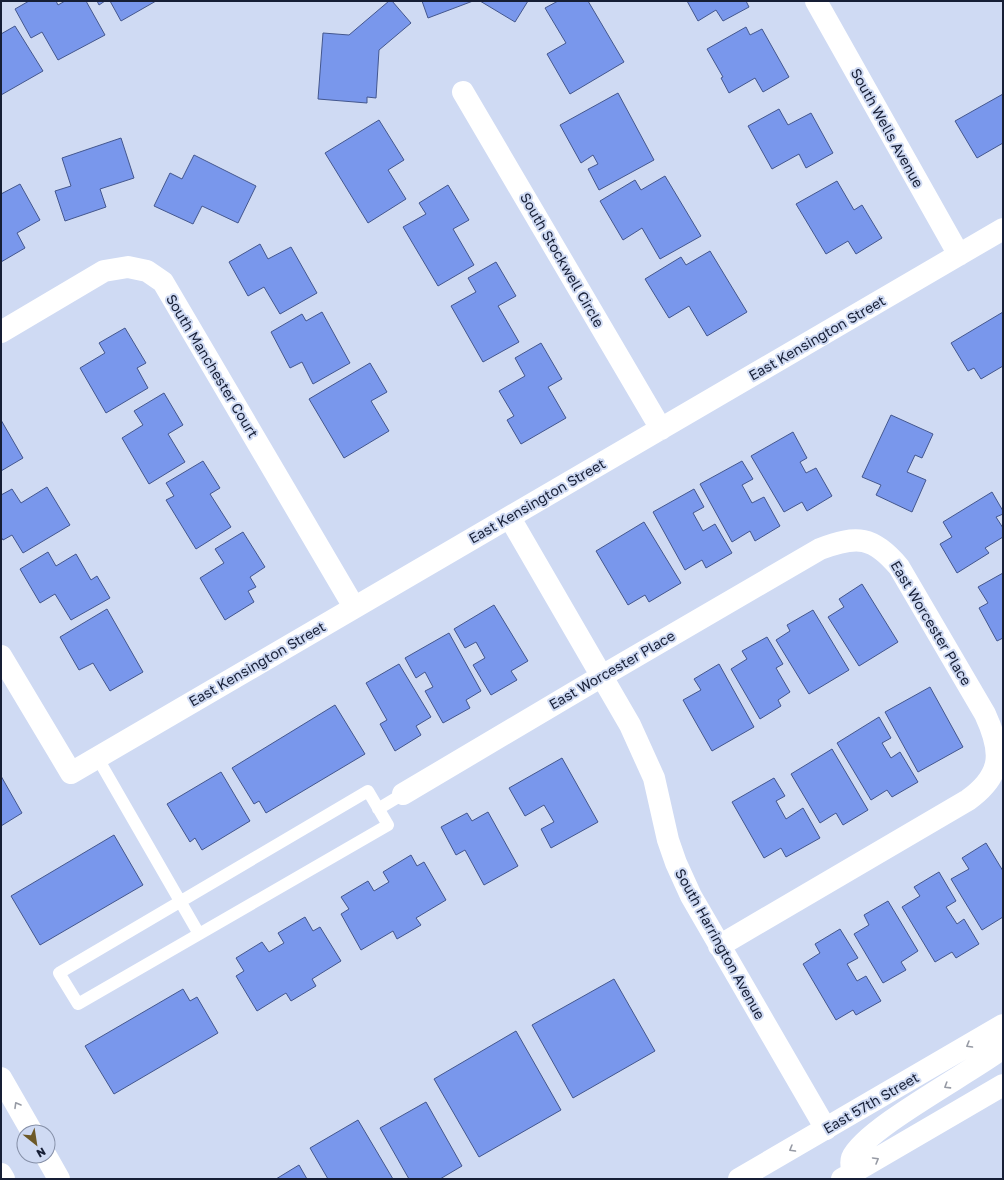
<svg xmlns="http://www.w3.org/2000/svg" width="1004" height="1180" viewBox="0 0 1004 1180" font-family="'Golos Text',sans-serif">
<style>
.building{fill:#7997ec;stroke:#44578e}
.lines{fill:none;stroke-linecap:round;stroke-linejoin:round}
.lane{stroke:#fff;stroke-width:12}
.street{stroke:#fff;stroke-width:22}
.secondary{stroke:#fff;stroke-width:22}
.oneway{stroke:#969aa4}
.labels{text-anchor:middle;stroke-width:4;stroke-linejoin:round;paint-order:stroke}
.street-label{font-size:14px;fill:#161e35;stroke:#cfdaf3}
</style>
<rect width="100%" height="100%" fill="#cfdaf3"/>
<path class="building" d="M 29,1 L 56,1 L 58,5 L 65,1 L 86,1 L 105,35 L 58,60 L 42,32 L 31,38 L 15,9 Z
M 97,1 L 105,1 L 99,5 Z
M 110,1 L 156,1 L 121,21 Z
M 389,1 L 392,1 L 411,23 L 379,50 L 376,98 L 367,97 L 367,103 L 318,99 L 323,33 L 349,35 Z
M 422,1 L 473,1 L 428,18 Z
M 480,1 L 528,1 L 515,22 Z
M 558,1 L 588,1 L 624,62 L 570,94 L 547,54 L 566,43 L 545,8 Z
M 687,1 L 746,1 L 749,7 L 723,21 L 716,10 L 698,21 Z
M 15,26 L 43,71 L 1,95 L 1,34 Z
M 746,27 L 750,35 L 762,29 L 789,77 L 763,92 L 755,78 L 729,93 L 721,78 L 723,77 L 707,49 Z
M 618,93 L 654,160 L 599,190 L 588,169 L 598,164 L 593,155 L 581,163 L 560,125 Z
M 1003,94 L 1003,143 L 977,158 L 955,121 Z
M 779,109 L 788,125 L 811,113 L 833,153 L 806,168 L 799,154 L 772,169 L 748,126 Z
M 379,120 L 404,160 L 388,170 L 406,199 L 368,223 L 325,153 Z
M 121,138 L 134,178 L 100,189 L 106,207 L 65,221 L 55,191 L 71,186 L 62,158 Z
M 194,155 L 256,186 L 238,223 L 202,206 L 193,224 L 154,206 L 170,173 L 182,179 Z
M 665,176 L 701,236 L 660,259 L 642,228 L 623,240 L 600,201 L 635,180 L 641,190 Z
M 837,181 L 854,210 L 862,205 L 882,238 L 856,254 L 848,241 L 826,254 L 796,204 Z
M 20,184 L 40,220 L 17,233 L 25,248 L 1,262 L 1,194 Z
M 448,185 L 469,220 L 453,229 L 474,265 L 438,286 L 403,227 L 426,214 L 419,203 Z
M 260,244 L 268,259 L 291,247 L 317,293 L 280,314 L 264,287 L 248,296 L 229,262 Z
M 710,251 L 747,312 L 707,336 L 689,306 L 669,318 L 645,279 L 681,257 L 686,265 Z
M 496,262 L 516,296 L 498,306 L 519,342 L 483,362 L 451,306 L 476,292 L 468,278 Z
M 322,312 L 350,363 L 313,384 L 302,362 L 290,368 L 271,332 L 302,314 L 306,321 Z
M 1003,312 L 1003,366 L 981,379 L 974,368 L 968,371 L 951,343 Z
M 125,328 L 146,363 L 137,368 L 148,388 L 106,413 L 80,368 L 105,353 L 99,343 Z
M 541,343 L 562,379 L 548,387 L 566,418 L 521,444 L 507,420 L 514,416 L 499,391 L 525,376 L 515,358 Z
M 370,363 L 387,392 L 371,401 L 389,431 L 344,458 L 309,399 Z
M 164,393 L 183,425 L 168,434 L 185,462 L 149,484 L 122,438 L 143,425 L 134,411 Z
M 891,415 L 933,434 L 922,458 L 915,455 L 907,472 L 926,480 L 912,512 L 876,495 L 881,485 L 862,477 Z
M 1,420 L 23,458 L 1,471 Z
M 793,432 L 807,458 L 800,462 L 806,473 L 816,468 L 832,496 L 807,511 L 802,502 L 784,512 L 751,456 Z
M 203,461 L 220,488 L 210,494 L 231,527 L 196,549 L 166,500 L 174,496 L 166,483 Z
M 742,461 L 753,479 L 742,485 L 752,503 L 764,497 L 780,526 L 755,541 L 750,531 L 732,542 L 700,484 Z
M 47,487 L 70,525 L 23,553 L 12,535 L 3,540 L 1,537 L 1,495 L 12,489 L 21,503 Z
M 694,489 L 704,507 L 693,513 L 703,531 L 715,524 L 732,553 L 706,568 L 702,560 L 685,570 L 653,512 Z
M 992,492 L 1003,511 L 1003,514 L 996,517 L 1003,528 L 1003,537 L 985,548 L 989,553 L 957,573 L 940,544 L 952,537 L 943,522 Z
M 644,522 L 681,583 L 649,602 L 645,595 L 628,605 L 596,551 Z
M 243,532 L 265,567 L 250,577 L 256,587 L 248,591 L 254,602 L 225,620 L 200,578 L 224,563 L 215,549 Z
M 48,552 L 56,566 L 76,554 L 91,580 L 97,576 L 110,598 L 71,620 L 55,594 L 40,603 L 20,569 Z
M 1003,573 L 1003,638 L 997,641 L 979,608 L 988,603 L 978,587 Z
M 862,584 L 898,642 L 859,666 L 828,617 L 844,607 L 839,599 Z
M 494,605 L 528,661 L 511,671 L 517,680 L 491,695 L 473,665 L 485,658 L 476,642 L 465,648 L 454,629 Z
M 107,609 L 143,672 L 110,691 L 93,663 L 79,670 L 60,637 Z
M 813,610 L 849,670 L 809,694 L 776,640 L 790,631 L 787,625 Z
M 449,633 L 481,691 L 466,700 L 470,708 L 443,723 L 425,691 L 433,687 L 425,672 L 416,678 L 405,658 Z
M 767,637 L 783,664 L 776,668 L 790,692 L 778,700 L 781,706 L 760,719 L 731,669 L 747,659 L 742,651 Z
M 399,664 L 431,717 L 416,726 L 421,735 L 395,751 L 380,724 L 387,720 L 366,683 Z
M 719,664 L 754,727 L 712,751 L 683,700 L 701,690 L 694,679 Z
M 930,687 L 963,747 L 918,772 L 885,712 Z
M 335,705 L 365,754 L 266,813 L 259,801 L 254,804 L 232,768 Z
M 879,717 L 891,738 L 882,743 L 891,758 L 900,752 L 918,782 L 892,797 L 887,790 L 871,800 L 837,743 Z
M 832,749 L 868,810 L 843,825 L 836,813 L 820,823 L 791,774 Z
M 562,758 L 598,822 L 551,848 L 541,829 L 554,822 L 544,805 L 525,816 L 509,788 Z
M 221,772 L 250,821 L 202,850 L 195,838 L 190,842 L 167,804 Z
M 1,776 L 22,813 L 1,826 Z
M 774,778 L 785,796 L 776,801 L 786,819 L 803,808 L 820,838 L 786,857 L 781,848 L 764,858 L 732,802 Z
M 488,812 L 518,866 L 484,885 L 465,850 L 456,855 L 441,827 L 467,813 L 472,821 Z
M 114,835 L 143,885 L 40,945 L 11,896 Z
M 986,843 L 1003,871 L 1003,917 L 982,930 L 951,879 L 969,869 L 962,858 Z
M 411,855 L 417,866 L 424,862 L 446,900 L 416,918 L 421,925 L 397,939 L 393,931 L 361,950 L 341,914 L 349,909 L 341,897 L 368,881 L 374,891 L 389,882 L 383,872 Z
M 939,872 L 956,901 L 946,907 L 957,924 L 964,919 L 979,944 L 956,958 L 952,952 L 935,962 L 902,907 L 920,896 L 914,887 Z
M 888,901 L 918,951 L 901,962 L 906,970 L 883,983 L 854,934 L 869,925 L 864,915 Z
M 305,917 L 313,931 L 320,927 L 341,961 L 312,979 L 316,986 L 291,1001 L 286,993 L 257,1011 L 236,976 L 244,971 L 236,958 L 262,942 L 269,952 L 284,943 L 278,933 Z
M 840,929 L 858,958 L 847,964 L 857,981 L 866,976 L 881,1001 L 856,1015 L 853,1010 L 836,1020 L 803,964 L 820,953 L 815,944 Z
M 614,979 L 655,1051 L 573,1098 L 532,1025 Z
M 183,989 L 190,1001 L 197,997 L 218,1033 L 114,1094 L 85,1046 Z
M 516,1031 L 561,1110 L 479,1157 L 434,1079 Z
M 426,1102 L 462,1166 L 440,1179 L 409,1179 L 380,1128 Z
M 358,1120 L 393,1179 L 328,1179 L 310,1148 Z
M 299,1165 L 307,1179 L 276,1179 Z"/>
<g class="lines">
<path class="lane" d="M 97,757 L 199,934
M 368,791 L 388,825 L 78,1004 L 59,973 Z
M 378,809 L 403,794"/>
<path class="street" d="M 816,1 L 959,255
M 463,92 L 661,429
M 1,332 L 104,271 L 128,267 L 147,271 L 163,282 L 354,607
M 510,518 L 630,725 L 654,778 L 668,840 L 676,863 L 691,896 L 826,1129
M 1,656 L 71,773 L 1003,229
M 403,794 L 602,676 L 820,549 C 857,535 873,536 899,567 L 985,714 C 1002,751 1004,774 968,800 L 719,946"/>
<path class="secondary" d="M 1,1078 L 32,1132
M 46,1156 L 59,1179
M 853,1173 C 852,1167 850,1164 852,1158 C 864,1129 972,1072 1003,1048
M 1,1174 L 4,1179
M 739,1179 L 1003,1025
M 842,1179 L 1003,1085"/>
</g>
<defs><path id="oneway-chevron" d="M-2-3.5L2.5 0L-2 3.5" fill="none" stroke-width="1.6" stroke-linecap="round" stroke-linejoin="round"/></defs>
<g class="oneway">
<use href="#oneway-chevron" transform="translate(969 1045) rotate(150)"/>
<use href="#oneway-chevron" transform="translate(947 1086) rotate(148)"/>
<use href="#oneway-chevron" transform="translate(17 1105) rotate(-120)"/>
<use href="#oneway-chevron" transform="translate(792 1149) rotate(150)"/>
<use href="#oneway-chevron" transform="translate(876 1160) rotate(-30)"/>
</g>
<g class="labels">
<g class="street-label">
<text transform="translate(887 128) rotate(61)" y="5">South Wells Avenue</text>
<text transform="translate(562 260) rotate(60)" y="5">South Stockwell Circle</text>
<text transform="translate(817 338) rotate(-30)" y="5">East Kensington Street</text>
<text transform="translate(212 366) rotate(59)" y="5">South Manchester Court</text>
<text transform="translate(537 501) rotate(-30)" y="5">East Kensington Street</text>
<text transform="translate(931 623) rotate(59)" y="5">East Worcester Place</text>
<text transform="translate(257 664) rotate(-30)" y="5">East Kensington Street</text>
<text transform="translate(612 670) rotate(-30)" y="5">East Worcester Place</text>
<text transform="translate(720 944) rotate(61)" y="5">South Harrington Avenue</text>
<text transform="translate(871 1103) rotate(-30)" y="5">East 57th Street</text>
</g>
</g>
<rect width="1004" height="1180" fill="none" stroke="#161e35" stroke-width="4"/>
<g transform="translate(36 1144) rotate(150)"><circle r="19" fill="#cfdaf3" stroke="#858fa7"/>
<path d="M0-3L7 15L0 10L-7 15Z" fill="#6d5928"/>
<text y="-6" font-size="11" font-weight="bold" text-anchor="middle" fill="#161e35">N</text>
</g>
</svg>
